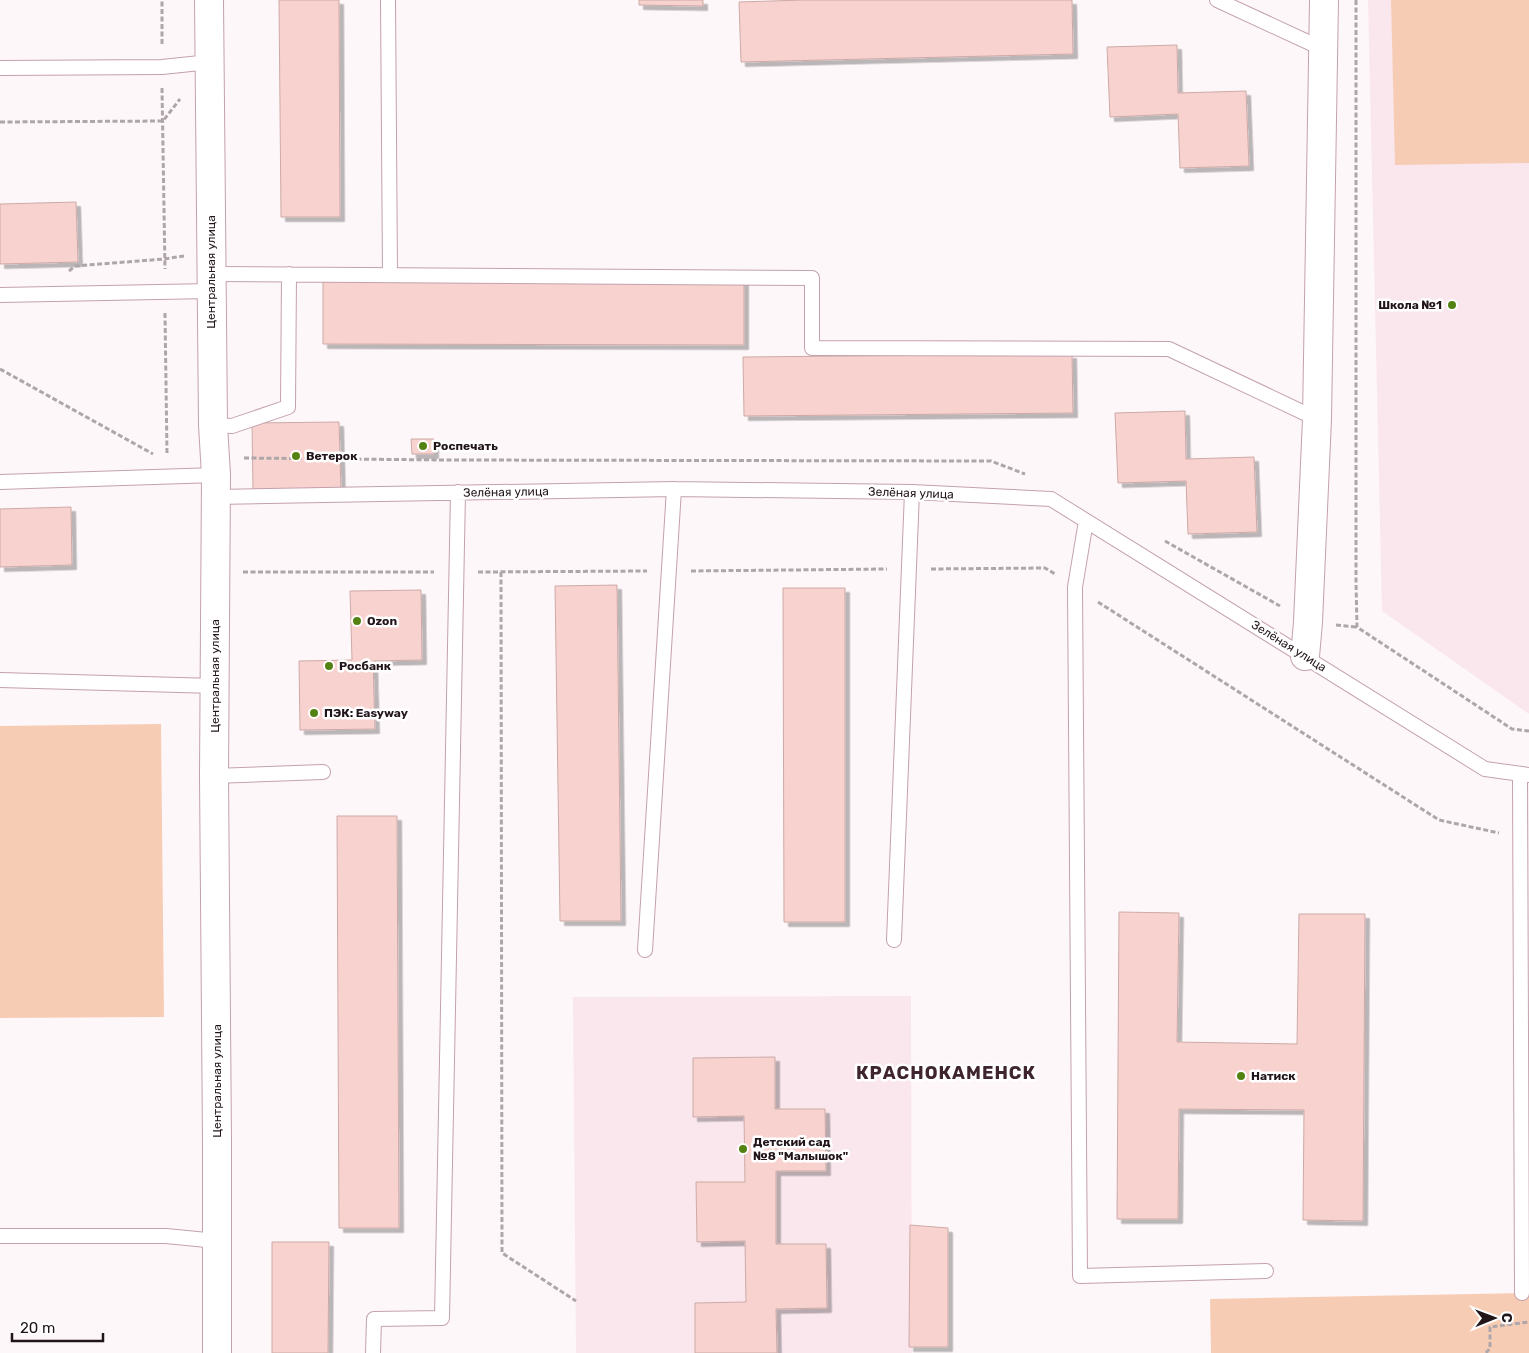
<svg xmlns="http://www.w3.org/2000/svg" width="1529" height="1353" viewBox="0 0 1529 1353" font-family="Rubik,sans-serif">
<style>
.built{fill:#f9e7ed}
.green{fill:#f7ccb5}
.building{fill:#f7d2cf;stroke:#cdaaa7;filter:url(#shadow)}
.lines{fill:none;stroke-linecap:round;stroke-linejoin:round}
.service-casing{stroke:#c3a1ad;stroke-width:16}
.minor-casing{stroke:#c3a1ad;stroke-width:30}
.path{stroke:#afa6a9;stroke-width:3;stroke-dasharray:5 2.5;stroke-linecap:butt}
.service{stroke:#fff;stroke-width:14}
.minor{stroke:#fff;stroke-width:28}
.poi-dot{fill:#538212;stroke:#fff;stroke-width:2}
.labels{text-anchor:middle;stroke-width:5;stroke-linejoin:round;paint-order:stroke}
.street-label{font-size:12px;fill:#211519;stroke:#fff}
.poi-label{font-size:12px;font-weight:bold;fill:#211519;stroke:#fff;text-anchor:start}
.district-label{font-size:18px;font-weight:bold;letter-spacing:1px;fill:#3f252f;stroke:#fff}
</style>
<defs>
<filter id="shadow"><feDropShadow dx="4.5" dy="4.5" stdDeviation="0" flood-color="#0004"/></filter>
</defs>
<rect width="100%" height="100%" fill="#fef7f9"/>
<path class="built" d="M 1368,0 L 1529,0 L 1529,714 L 1382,611 Z
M 911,996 L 912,1353 L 576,1353 L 573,997 Z"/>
<path class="green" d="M 1391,0 L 1529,0 L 1529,163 L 1395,165 Z
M 161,724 L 164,1017 L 0,1018 L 0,726 Z
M 1529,1293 L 1529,1353 L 1211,1353 L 1210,1299 Z"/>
<path class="building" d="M 279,0 L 339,0 L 340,217 L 281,217 Z
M 639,0 L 703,0 L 703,6 L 639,5 Z
M 803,0 L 1072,0 L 1073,54 L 741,62 L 739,2 Z
M 1177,45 L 1178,93 L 1246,91 L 1249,166 L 1180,168 L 1178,114 L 1110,117 L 1107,47 Z
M 76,202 L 78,262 L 0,264 L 0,204 Z
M 323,277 L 744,279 L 744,345 L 323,344 Z
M 1072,354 L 1073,413 L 744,416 L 743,357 Z
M 1185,411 L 1186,459 L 1254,457 L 1257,532 L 1188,534 L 1186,481 L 1118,483 L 1115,413 Z
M 339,422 L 341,492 L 253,490 L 252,423 Z
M 411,439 L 434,439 L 434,454 L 412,454 Z
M 71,507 L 72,565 L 0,567 L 0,509 Z
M 617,585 L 621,921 L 560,921 L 555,586 Z
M 783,588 L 845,588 L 845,922 L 784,922 Z
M 421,590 L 422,660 L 373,661 L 375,729 L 300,730 L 299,661 L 352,660 L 350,591 Z
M 337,816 L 397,816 L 399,1228 L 339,1228 Z
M 1119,912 L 1179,913 L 1177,1042 L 1297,1044 L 1299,914 L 1365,914 L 1363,1221 L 1303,1220 L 1304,1110 L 1179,1109 L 1178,1219 L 1117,1219 Z
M 775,1057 L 775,1109 L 825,1109 L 826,1171 L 776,1171 L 776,1244 L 826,1244 L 827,1308 L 776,1309 L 777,1353 L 695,1353 L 695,1303 L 746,1302 L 745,1241 L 697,1242 L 696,1182 L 745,1182 L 744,1116 L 693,1117 L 693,1058 Z
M 910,1225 L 948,1228 L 948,1347 L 909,1347 Z
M 272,1242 L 329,1242 L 328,1353 L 272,1353 Z"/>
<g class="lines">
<defs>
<path id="service" d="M 388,0 L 390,275
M 1217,0 L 1323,49
M 0,68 L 162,67 L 210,62
M 211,274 L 812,278 L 812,348 L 1169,349 L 1317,419
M 0,295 L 211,291
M 213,425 L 232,426 L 288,407 L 289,274
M 0,482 L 216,475
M 215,497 L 674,489 L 912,492 L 1051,499 L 1485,769 L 1529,775
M 1086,521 L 1075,587 L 1080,1276 L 1266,1271
M 0,680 L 215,686
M 1520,775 L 1522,1293
M 214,776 L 323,772
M 894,940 L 912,492
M 645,950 L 674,489
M 0,1236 L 166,1236 L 217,1241
M 373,1353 L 374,1319 L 442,1318 L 458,492"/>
<path id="minor" d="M 209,0 L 213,425 L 216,475 L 214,776 L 217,1141 L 217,1353
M 1305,656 L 1308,622 L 1317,419 L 1324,0"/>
</defs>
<use href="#service" class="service-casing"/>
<use href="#minor" class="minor-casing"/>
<path class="path" d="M 1356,0 L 1356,583 L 1357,627 L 1512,729 L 1529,731
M 162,44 L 162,0
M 162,88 L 165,269
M 0,122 L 163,121 L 180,99
M 69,271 L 75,266 L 164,259 L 184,256
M 165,313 L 167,454
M 0,369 L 153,454
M 244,458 L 446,460 L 991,461 L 1025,474
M 1165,541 L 1280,606
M 931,569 L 1045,568 L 1055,574
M 691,571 L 887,569
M 243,572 L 434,572
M 478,572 L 647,571
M 501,572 L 502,1253 L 576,1301
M 1098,602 L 1439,820 L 1499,833
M 1336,625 L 1357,627
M 1486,1353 L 1490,1348 L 1490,1327 L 1529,1322"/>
<use href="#service" class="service"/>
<use href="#minor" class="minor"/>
</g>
<g class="poi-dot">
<circle cx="1452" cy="305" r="5"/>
<circle cx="423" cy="446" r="5"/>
<circle cx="296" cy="456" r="5"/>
<circle cx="357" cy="621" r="5"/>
<circle cx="329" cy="666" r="5"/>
<circle cx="314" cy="713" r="5"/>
<circle cx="1241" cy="1076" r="5"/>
<circle cx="743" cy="1149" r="5"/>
</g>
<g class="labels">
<g class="street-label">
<text transform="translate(211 272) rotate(-90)" y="4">Центральная улица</text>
<text transform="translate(506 492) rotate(-1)" y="4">Зелёная улица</text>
<text transform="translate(911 493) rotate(2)" y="4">Зелёная улица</text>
<text transform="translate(1289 646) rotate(32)" y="4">Зелёная улица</text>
<text transform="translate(215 676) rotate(-90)" y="4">Центральная улица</text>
<text transform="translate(217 1081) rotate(-90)" y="4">Центральная улица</text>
</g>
<g class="poi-label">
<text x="1442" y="309" text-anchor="end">Школа №1</text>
<text x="433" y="450">Роспечать</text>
<text x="306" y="460">Ветерок</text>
<text x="367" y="625">Ozon</text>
<text x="339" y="670">Росбанк</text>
<text x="324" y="717">ПЭК: Easyway</text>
<text x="1251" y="1080">Натиск</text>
<text x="753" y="1146">Детский сад<tspan x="753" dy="14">№8 "Малышок"</tspan></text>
</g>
<g class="district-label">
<text x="946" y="1079">КРАСНОКАМЕНСК</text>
</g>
</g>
<g transform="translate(1494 1318) rotate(89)" stroke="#ffffff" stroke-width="4" paint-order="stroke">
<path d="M0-4L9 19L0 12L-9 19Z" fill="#211519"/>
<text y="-8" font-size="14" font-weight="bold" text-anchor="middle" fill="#211519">С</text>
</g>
<path d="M12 1333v8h91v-8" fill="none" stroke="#211519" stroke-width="2.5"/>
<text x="20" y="1333" font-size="15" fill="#211519" stroke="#ffffff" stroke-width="4" paint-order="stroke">20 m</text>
</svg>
